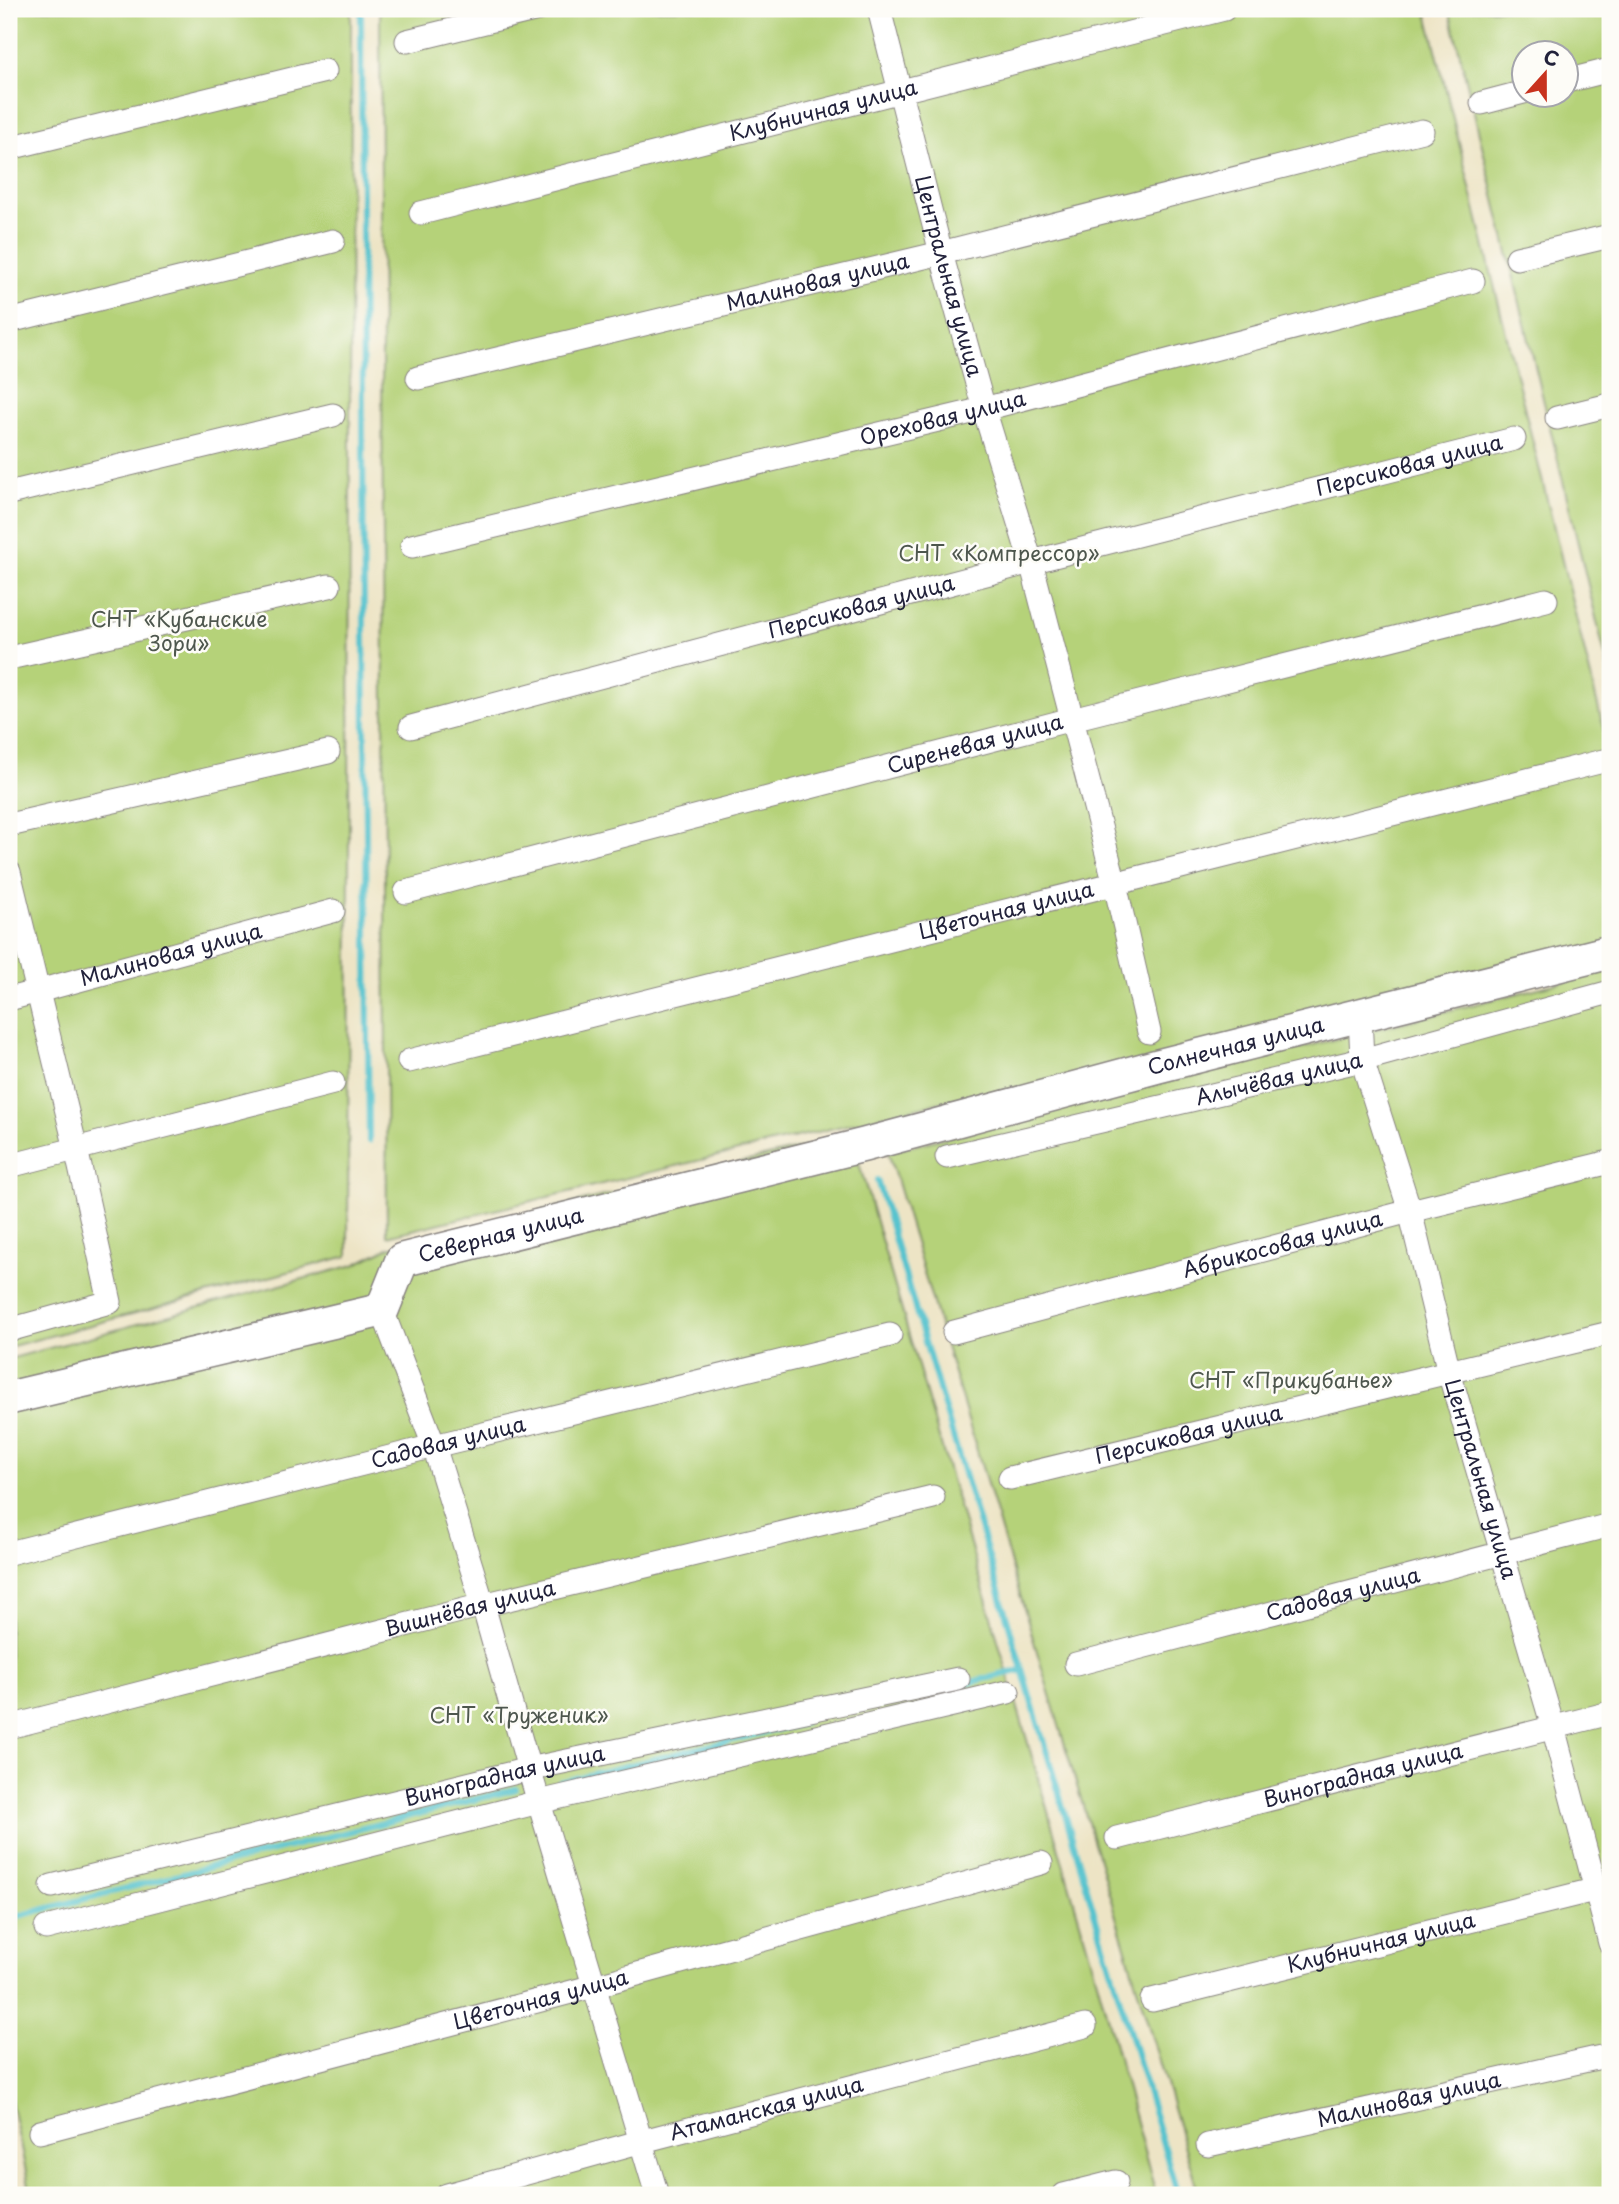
<svg xmlns="http://www.w3.org/2000/svg" width="1619" height="2204" font-family="'Playpen Sans',sans-serif">
<style>
.green{fill:#b5d279;stroke:#6c7a5a;stroke-width:2;fill-rule:evenodd}
.lines{fill:none;stroke-linecap:round;stroke-linejoin:round}
.stream{stroke:#56c3ce;stroke-width:6}
.street-casing{stroke:#888380;stroke-width:25}
.secondary-casing{stroke:#888380;stroke-width:36}
.street{stroke:#fff;stroke-width:23}
.secondary{stroke:#fff;stroke-width:33}
.labels{text-anchor:middle;stroke-width:5;stroke-linejoin:round;paint-order:stroke}
.street-label{font-size:21px;fill:#22223b;stroke:#fdfcf7}
.park-label{font-size:21px;fill:#4e574e;stroke:#fdfcf7}
</style>
<rect width="100%" height="100%" fill="#fdfcf7"/>
<filter id="ink" filterUnits="userSpaceOnUse"><feTurbulence type="fractalNoise" baseFrequency=".0143" numOctaves="2"/><feDisplacementMap in="SourceGraphic" scale="14" xChannelSelector="R" yChannelSelector="G"/><feConvolveMatrix kernelMatrix="1 2 1 2 8 2 1 2 1" color-interpolation-filters="sRGB"/></filter>
<filter id="wash" filterUnits="userSpaceOnUse"><feTurbulence type="fractalNoise" baseFrequency=".00686" numOctaves="4" result="noise"/><feDisplacementMap in="SourceGraphic" scale="28" xChannelSelector="R" yChannelSelector="G"/><feGaussianBlur stdDeviation="1.57" result="paint"/><feColorMatrix in="noise" values="0 0 0 0 0 0 0 0 0 0 0 0 0 0 0 0 0 1.4 0 .05"/><feComposite in="paint" operator="in"/></filter>
<g filter="url(#wash)">
<rect width="100%" height="100%" fill="#ede4c5"/>
<!-- green -->
<g class="green">
<path d="M9 9H351L348 1256 9 1347Z"/>
<path d="M380 9H1426L1610 755V961L1003 1114 962 1097 387 1236Z"/>
<path d="M1449 9H1610V676ZM1524 52H1566V94H1524Z"/>
<path d="M1610 970V2195H1199L888 1152Z"/>
<path d="M851 1136 1097 1980 1156 2195H31L9 2092V1359L354 1265 388 1248Z"/>
</g>
<g class="lines">
<!-- stream -->
<g class="stream">
<path d="M361 9 364 633 369 1141"/>
<path d="M877 1180 1178 2195"/>
<path d="M963 1684 1022 1670"/>
<path d="M560 1782 803 1723"/>
<path d="M14 1917 516 1789"/>
</g>
</g>
</g>
<g filter="url(#ink)">
<g class="lines">
<defs>
<g id="street">
<path id="s1" d="M879 9 941 253 984 409 1031 562 1115 884 1149 1032"/>
<path d="M407 41 538 9"/>
<path d="M1566 81 1610 70"/>
<path d="M1482 103 1524 92"/>
<path d="M9 148 325 71"/>
<path id="s2" d="M421 213 1224 9"/>
<path d="M1517 258 1610 236"/>
<path d="M9 321 333 241"/>
<path id="s3" d="M418 378 941 253 1422 131"/>
<path d="M1557 418 1610 405"/>
<path d="M9 493 333 415"/>
<path id="s4" d="M412 546 984 409 1473 281"/>
<path d="M9 658 329 586"/>
<path id="s5" d="M411 727 1031 562 1514 439"/>
<path d="M9 825 328 752"/>
<path d="M9 872 76 1149 110 1302 9 1330"/>
<path id="s6" d="M406 892 1072 719 1546 600"/>
<path id="s7" d="M9 999 333 911"/>
<path id="s8" d="M1360 1015 1362 1060 1410 1211 1449 1372 1553 1727 1610 1943"/>
<path id="s9" d="M409 1061 1603 761"/>
<path id="s10" d="M947 1157 1362 1060 1610 992"/>
<path d="M9 1166 333 1083"/>
<path d="M382 1310 434 1446 483 1605 529 1769 657 2195"/>
<path id="s11" d="M954 1332 1410 1211 1610 1162"/>
<path id="s12" d="M1010 1478 1610 1333"/>
<path id="s13" d="M9 1553 434 1446 890 1335"/>
<path id="s14" d="M1076 1664 1610 1525"/>
<path id="s15" d="M9 1727 483 1605 933 1497"/>
<path id="s16" d="M1117 1838 1610 1713"/>
<path id="s17" d="M52 1886 529 1769 958 1679"/>
<path d="M46 1928 539 1802 1008 1692"/>
<path id="s18" d="M1152 2000 1610 1886"/>
<path id="s19" d="M40 2132 594 1986 1041 1863"/>
<path id="s20" d="M1208 2145 1610 2055"/>
<path id="s21" d="M447 2195 639 2142 1085 2026"/>
<path d="M1064 2195 1116 2182"/>
</g>
<g id="secondary">
<path id="s22" d="M9 1398 382 1310 402 1260 864 1145 1158 1066 1610 952"/>
</g>
</defs>
<!-- street casing -->
<use href="#street" class="street-casing"/>
<!-- secondary casing -->
<use href="#secondary" class="secondary-casing"/>
<!-- street -->
<use href="#street" class="street"/>
<!-- secondary -->
<use href="#secondary" class="secondary"/>
</g>
</g>
<g class="labels">
<!-- street labels -->
<g class="street-label">
<text dy="7" stroke="none"><textPath href="#s2" startOffset="415">Клубничная улица</textPath></text>
<text dy="7" stroke="none"><textPath href="#s1" startOffset="276">Центральная улица</textPath></text>
<text dy="7" stroke="none"><textPath href="#s3" startOffset="411">Малиновая улица</textPath></text>
<text dy="7" stroke="none"><textPath href="#s4" startOffset="546">Ореховая улица</textPath></text>
<text dy="7" stroke="none"><textPath href="#s5" startOffset="1032">Персиковая улица</textPath></text>
<text dy="7" stroke="none"><textPath href="#s5" startOffset="466">Персиковая улица</textPath></text>
<text dy="7" stroke="none"><textPath href="#s6" startOffset="588">Сиреневая улица</textPath></text>
<text dy="7" stroke="none"><textPath href="#s9" startOffset="616">Цветочная улица</textPath></text>
<text dy="7" stroke="none"><textPath href="#s7" startOffset="168">Малиновая улица</textPath></text>
<text dy="7" stroke="none"><textPath href="#s22" startOffset="1298">Солнечная улица</textPath></text>
<text dy="7" stroke="none"><textPath href="#s10" startOffset="341">Алычёвая улица</textPath></text>
<text dy="7" stroke="none"><textPath href="#s22" startOffset="539">Северная улица</textPath></text>
<text dy="7" stroke="none"><textPath href="#s11" startOffset="340">Абрикосовая улица</textPath></text>
<text dy="7" stroke="none"><textPath href="#s12" startOffset="184">Персиковая улица</textPath></text>
<text dy="7" stroke="none"><textPath href="#s13" startOffset="453">Садовая улица</textPath></text>
<text dy="7" stroke="none"><textPath href="#s8" startOffset="481">Центральная улица</textPath></text>
<text dy="7" stroke="none"><textPath href="#s14" startOffset="276">Садовая улица</textPath></text>
<text dy="7" stroke="none"><textPath href="#s15" startOffset="476">Вишнёвая улица</textPath></text>
<text dy="7" stroke="none"><textPath href="#s16" startOffset="254">Виноградная улица</textPath></text>
<text dy="7" stroke="none"><textPath href="#s17" startOffset="466">Виноградная улица</textPath></text>
<text dy="7" stroke="none"><textPath href="#s18" startOffset="236">Клубничная улица</textPath></text>
<text dy="7" stroke="none"><textPath href="#s19" startOffset="518">Цветочная улица</textPath></text>
<text dy="7" stroke="none"><textPath href="#s20" startOffset="206">Малиновая улица</textPath></text>
<text dy="7" stroke="none"><textPath href="#s21" startOffset="331">Атаманская улица</textPath></text>
</g>
<!-- park labels -->
<g class="park-label">
<text x="999" y="561">СНТ «Компрессор»</text>
<text x="179" y="627">СНТ «Кубанские<tspan x="179" dy="24">Зори»</tspan></text>
<text x="1291" y="1388">СНТ «Прикубанье»</text>
<text x="519" y="1723">СНТ «Труженик»</text>
</g>
</g>
<!-- margin -->
<rect width="1619" height="2204" fill="none" stroke="#fdfcf7" stroke-width="35"/>
<!-- north arrow -->
<g transform="translate(1545 74) rotate(21)"><circle r="33" fill="#fdfcf7" stroke="#a5a5ac" stroke-width="2"/>
<path d="M0-5L12 26L0 18L-12 26Z" fill="#c8321e"/>
<text y="-10" font-size="19" font-weight="bold" text-anchor="middle" fill="#22223b">С</text>
</g>
</svg>
